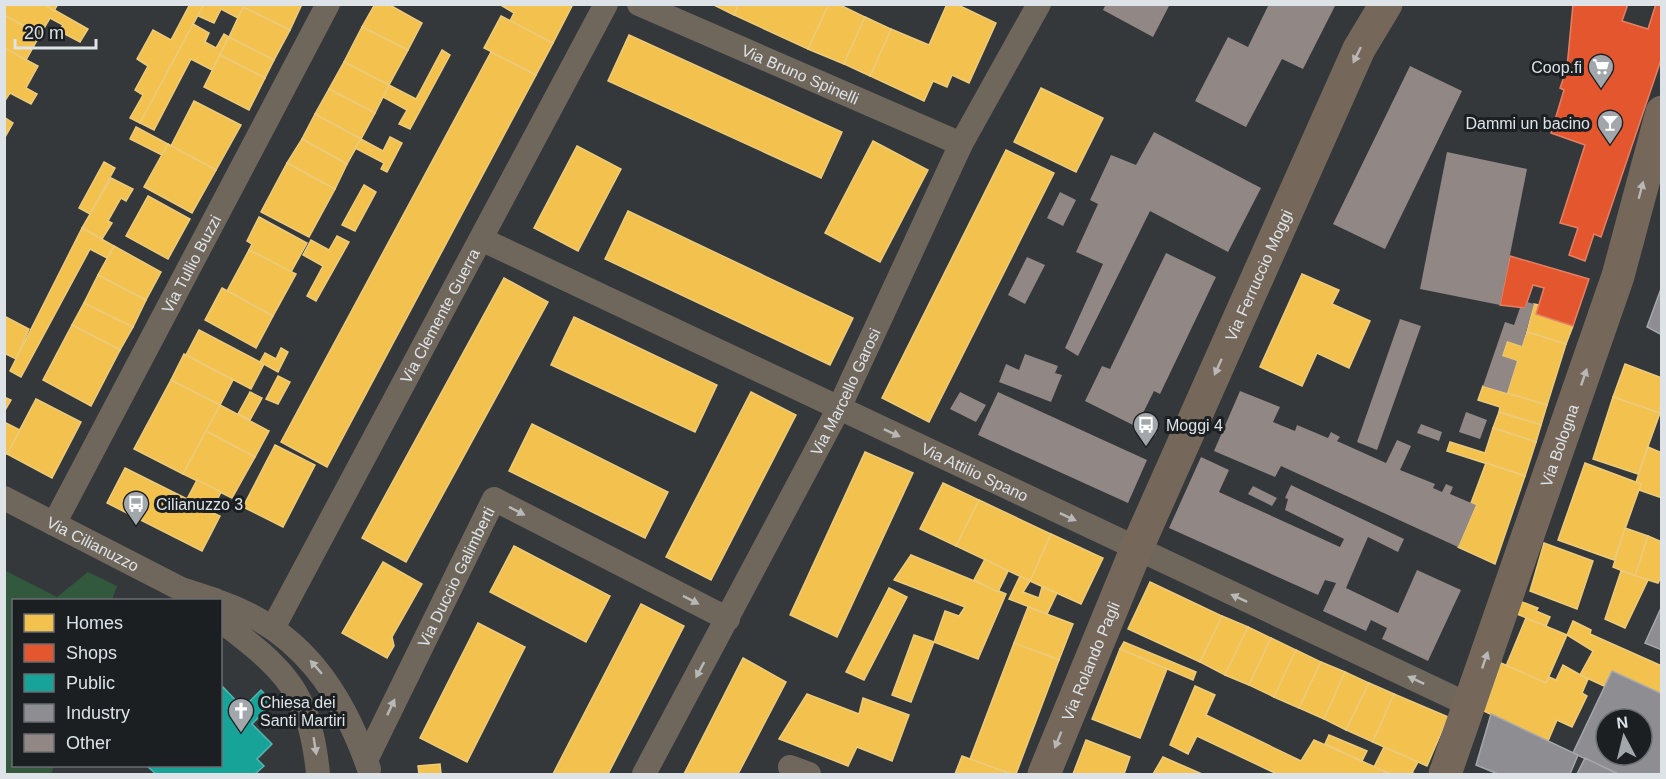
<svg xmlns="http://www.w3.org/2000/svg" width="1666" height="779" font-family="Arial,sans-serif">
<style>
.green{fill:#32593e}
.homes{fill:#f2c14e;stroke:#eccb7c;stroke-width:1.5}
.shops{fill:#e4572e;stroke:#e28166;stroke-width:1.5}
.public{fill:#17a398;stroke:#53b6b0;stroke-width:1.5}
.industry{fill:#8d8d92;stroke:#a5a7ac;stroke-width:1.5;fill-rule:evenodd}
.building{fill:#918784}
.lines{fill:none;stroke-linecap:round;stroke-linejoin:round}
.street{stroke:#70675c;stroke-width:24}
.secondary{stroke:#75685b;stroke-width:33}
.oneway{fill:#b9b8b6}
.oneway2{fill:#b8b8b6}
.labels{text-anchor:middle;stroke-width:6;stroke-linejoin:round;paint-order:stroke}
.poi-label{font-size:16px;fill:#dee3e7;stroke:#1b1f22;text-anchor:start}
.street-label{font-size:16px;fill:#dee3e7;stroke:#1b1f22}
</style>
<rect width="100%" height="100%" fill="#34383b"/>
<!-- green -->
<path class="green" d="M4 570 57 597 88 572 117 586 112 600H14V766H54L51 774H5Z"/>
<!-- homes -->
<g class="homes">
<path d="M4 4H44L88 29 80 42 59 31 63 25 50 18 40 35 4 15Z"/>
<path d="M44 4H58L54 11Z"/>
<path d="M190 4H204L140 123 130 118 143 95 135 90 148 66 137 59 153 30 171 40Z"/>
<path d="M204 4H245L238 18 221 9 214 23 198 16Z"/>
<path d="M245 4H302L290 30 243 7Z"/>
<path d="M375 4H388L422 23 408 50 362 27Z"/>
<path d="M499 4H573L553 43 510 21 514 13Z"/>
<path d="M712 4H739L734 15Z"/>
<path d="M739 4H829L808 49 734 15Z"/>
<path d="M829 4H838L865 17 844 64 808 49Z"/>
<path d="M947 4H956L996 23 969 83 952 75 947 87 933 81 924 101 870 76 891 29 929 45Z"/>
<path d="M243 7 290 30 274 60 229 37Z"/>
<path d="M4 15 40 35 26 60 4 48Z"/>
<path d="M501 16 553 43 536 75 484 48Z"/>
<path d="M865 17 891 29 870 76 844 64Z"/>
<path d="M193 24 209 33 205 42 216 48 224 34 229 37 212 70 191 59 154 130 140 123Z"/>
<path d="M362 27 408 50 389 85 344 62Z"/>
<path d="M629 35 842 132 821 178 608 81Z"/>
<path d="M229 37 274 60 265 78 220 55Z"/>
<path d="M4 48 38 66 26 88 37 94 31 104 10 93 4 102Z"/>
<path d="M442 50 450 55 410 129 399 124 407 110 383 97 389 85 416 99Z"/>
<path d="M491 52 536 75 327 467 281 442Z"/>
<path d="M220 55 265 78 249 110 204 87Z"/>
<path d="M344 62 389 85 375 113 329 89Z"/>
<path d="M1041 88 1103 118 1076 172 1014 142Z"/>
<path d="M329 89 375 113 361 139 315 114Z"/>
<path d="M194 101 241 125 216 170 171 146Z"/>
<path d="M315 114 361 139 347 164 302 139Z"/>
<path d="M4 117 13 123 4 139Z"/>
<path d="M136 127 168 144 162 155 130 139Z"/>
<path d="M390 137 402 143 387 172 381 169 384 163 355 148 361 139 383 151Z"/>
<path d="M302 139 347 164 335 189 287 163Z"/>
<path d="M873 141 928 170 880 262 825 233Z"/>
<path d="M168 144 216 170 192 213 144 187Z"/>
<path d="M577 146 621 169 578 251 534 228Z"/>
<path d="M1006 150 1054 173 929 422 882 398Z"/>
<path d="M104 162 115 168 90 214 79 208Z"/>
<path d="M287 163 335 189 309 237 261 212Z"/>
<path d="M111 178 133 189 126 201 121 198 108 221 112 223 102 239 82 228Z"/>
<path d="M364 185 376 192 355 231 342 225Z"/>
<path d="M148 196 190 219 168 259 126 236Z"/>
<path d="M628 211 853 318 830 365 605 259Z"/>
<path d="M259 217 307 243 291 272 249 250 252 244 247 241Z"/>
<path d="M82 228 114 246 107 258 90 249 21 377 10 371Z"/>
<path d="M337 236 349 242 316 301 307 296 323 266 303 255 311 240 329 250Z"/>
<path d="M114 246 161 272 146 300 98 275Z"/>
<path d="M249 250 296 274 273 316 227 291Z"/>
<path d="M1302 274 1339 290 1332 304 1370 321 1349 368 1317 353 1302 386 1260 367Z"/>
<path d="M98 275 146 300 133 327 84 303Z"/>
<path d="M504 278 548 302 406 562 362 538Z"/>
<path d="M222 288 273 316 256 348 205 320Z"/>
<path d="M84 303 133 327 120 350 72 325Z"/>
<path d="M1534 304 1539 305 1536 314 1573 326 1566 344 1527 332Z"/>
<path d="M4 316 29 329 16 359 4 353Z"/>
<path d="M574 317 717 385 695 432 551 365Z"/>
<path d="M72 325 120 350 91 406 43 380Z"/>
<path d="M199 330 264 364 251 389 186 355Z"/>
<path d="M1527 332 1566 344 1547 405 1507 393 1517 361 1502 356 1507 341 1522 346Z"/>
<path d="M281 348 288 352 278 372 260 362 265 353 276 359Z"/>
<path d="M184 354 233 380 220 405 171 380Z"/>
<path d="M1625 364 1662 378 1660 413 1613 397Z"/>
<path d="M278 376 290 382 278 404 266 399Z"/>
<path d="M171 380 220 405 183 474 134 449Z"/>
<path d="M1483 386 1547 405 1541 425 1499 412 1500 407 1478 400Z"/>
<path d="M250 392 262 398 250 420 238 414Z"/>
<path d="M751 392 796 415 711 580 666 557Z"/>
<path d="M4 397 11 400 4 412Z"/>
<path d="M1613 397 1660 413 1638 474 1593 459Z"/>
<path d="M36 399 81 422 52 478 7 454Z"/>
<path d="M220 405 269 431 255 457 206 431Z"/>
<path d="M1499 412 1541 425 1536 442 1493 428Z"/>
<path d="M4 422 20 430 7 454 4 452Z"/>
<path d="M532 424 668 492 645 538 509 471Z"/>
<path d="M1493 428 1536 442 1525 476 1447 451 1450 442 1485 453Z"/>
<path d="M206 431 255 457 232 498 183 474Z"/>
<path d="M275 445 315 465 283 527 243 507Z"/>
<path d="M1648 447 1662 453V498L1639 490 1641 484 1636 482Z"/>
<path d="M865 452 913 473 837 637 790 615Z"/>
<path d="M1486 463 1525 476 1495 564 1458 547 1476 505 1471 503Z"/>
<path d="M1585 463 1641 484 1614 560 1558 540Z"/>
<path d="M125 468 187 499 197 480 221 492 211 512 220 516 202 551 107 503Z"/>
<path d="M943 483 979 500 956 546 920 529Z"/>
<path d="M979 500 1051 534 1030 581 956 546Z"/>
<path d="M1625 528 1648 536 1635 576 1613 567Z"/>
<path d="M1051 534 1103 558 1081 604 1030 581Z"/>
<path d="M1648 536 1662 542V575L1658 583 1635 576Z"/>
<path d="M1544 543 1593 561 1577 609 1530 591Z"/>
<path d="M514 546 610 596 586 642 490 592Z"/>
<path d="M911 555 1006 594 978 659 934 642 945 611 959 616 965 607 894 580Z"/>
<path d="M985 559 1008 571 998 592 974 580Z"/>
<path d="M383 562 422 584 392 637 394 646 387 658 342 633Z"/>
<path d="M1621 571 1648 580 1625 628 1605 619Z"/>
<path d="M1020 576 1030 581 1023 592 1039 598 1042 587 1057 593 1047 614 1009 599Z"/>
<path d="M1150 582 1222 616 1200 662 1128 629Z"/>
<path d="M889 588 907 597 864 680 846 672Z"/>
<path d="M1517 600 1538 608 1536 611 1550 617 1546 626 1512 612Z"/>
<path d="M641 604 684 626 608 774H553Z"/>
<path d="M1028 607 1073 624 1059 660 1014 643Z"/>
<path d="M1222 616 1248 627 1225 675 1200 662Z"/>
<path d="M1526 618 1567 635 1546 683 1506 666Z"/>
<path d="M1573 621 1591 630 1590 634 1662 666V694L1612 671 1604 686 1580 675 1593 651 1567 635Z"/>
<path d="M478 623 525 647 467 762 420 738Z"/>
<path d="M1248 627 1271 638 1249 685 1225 675Z"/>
<path d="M914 635 934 642 911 702 892 695Z"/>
<path d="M1271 638 1296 650 1274 697 1249 685Z"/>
<path d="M1124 642 1196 672 1193 680 1120 649Z"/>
<path d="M1014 643 1059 660 1016 774H1011L970 759Z"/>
<path d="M1120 649 1167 669 1140 738 1092 719Z"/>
<path d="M1296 650 1321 662 1299 708 1274 697Z"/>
<path d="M743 658 786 682 738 774H684Z"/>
<path d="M1321 662 1345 672 1324 719 1299 708Z"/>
<path d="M1501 663 1546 683 1549 677 1556 680 1563 665 1588 679 1582 693 1587 696 1572 727 1557 720 1548 741 1484 711Z"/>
<path d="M1345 672 1369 683 1346 730 1324 719Z"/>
<path d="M1369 683 1394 694 1373 742 1346 730Z"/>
<path d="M1195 686 1215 695 1206 715 1301 761 1314 740 1391 774H1277L1197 736 1188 754 1170 745Z"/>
<path d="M807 694 859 714 863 698 909 715 892 761 857 747 848 766 779 739Z"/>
<path d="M1394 694 1448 717 1427 766 1373 742Z"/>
<path d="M1329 735 1367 751 1362 761 1325 744Z"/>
<path d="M1086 740 1130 757 1124 774H1073Z"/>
<path d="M1384 747 1418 762 1412 773 1416 774H1391L1374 767Z"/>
<path d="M962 756 970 759 1011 774H955Z"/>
<path d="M1163 757 1202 774H1153Z"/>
<path d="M440 764 441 774H419L418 766Z"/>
</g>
<!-- shops -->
<g class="shops">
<path d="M1573 4H1628L1622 21 1648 29 1656 4H1662V57L1601 237 1594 234 1585 261 1569 255 1578 228 1560 223 1585 145 1551 133 1564 90 1560 88 1567 68Z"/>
<path d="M1510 256 1589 279 1573 326 1536 314 1544 288 1533 285 1525 308 1500 305Z"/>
</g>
<!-- public -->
<path class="public" d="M223 687 243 708 261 690 273 703 252 724 272 744 257 759 264 766 255 774H156L147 766H220V690Z"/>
<!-- industry -->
<g class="industry">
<path d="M1662 286V335L1647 327Z"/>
<path d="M1661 608H1662V650L1645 643Z"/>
<path d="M1612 671 1662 694V774H1618L1573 753ZM1606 719H1642V755H1606Z"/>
<path d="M1491 714 1578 755 1570 774H1498L1476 765Z"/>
<path d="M1585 758 1618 774H1577Z"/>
</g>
<!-- building -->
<g class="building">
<path d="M1106 4H1170L1153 37 1103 10Z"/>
<path d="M1269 4H1336L1303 69 1282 59 1246 127 1195 101 1228 37 1248 47Z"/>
<path d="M1410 66 1462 91 1385 249 1333 224Z"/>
<path d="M1154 132 1261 188 1228 252 1150 211 1078 356 1065 348 1103 264 1076 252 1098 204 1090 200 1111 155 1136 165Z"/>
<path d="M1447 152 1527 169 1500 305 1420 289Z"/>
<path d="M1060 192 1076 200 1063 226 1047 218Z"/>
<path d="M1166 253 1216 277 1160 394 1154 391 1140 419 1159 428 1155 436 1085 401 1102 366 1110 369Z"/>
<path d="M1027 257 1045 265 1025 304 1008 295Z"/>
<path d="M1527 302 1534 304 1522 346 1507 341 1502 356 1517 361 1507 393 1483 386 1505 322 1514 325 1520 308H1525Z"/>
<path d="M1400 319 1421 326 1377 450 1357 442Z"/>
<path d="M1025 354 1058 366 1055 373 1062 375 1051 402 999 382 1006 364 1019 370Z"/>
<path d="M1240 391 1280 407 1273 422 1295 431 1297 425 1328 438 1331 432 1340 437 1337 441 1386 463 1397 440 1411 446 1400 470 1435 484 1433 488 1442 492 1446 484 1453 487 1450 494 1476 505 1458 547 1281 466 1275 477 1214 451Z"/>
<path d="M960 392 986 405 976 422 950 409Z"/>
<path d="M998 392 1147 460 1128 503 978 435Z"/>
<path d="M1466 412 1487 420 1480 439 1459 432Z"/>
<path d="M1421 424 1442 432 1439 441 1417 433Z"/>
<path d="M1201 457 1229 470 1219 492 1340 547 1344 539 1285 510 1288 499 1285 498 1291 485 1404 539 1398 552 1368 537 1346 588 1398 613 1417 570 1461 590 1428 661 1382 639 1387 628 1371 620 1366 631 1323 611 1336 583 1325 580 1318 595 1169 528Z"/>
<path d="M1253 486 1277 498 1272 506 1248 494Z"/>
</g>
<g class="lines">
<!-- street -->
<g class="street">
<path id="s1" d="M639 4 961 144"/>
<path id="s2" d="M481 239 1469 705"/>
<path id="s3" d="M4 498 181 589 215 600"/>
<path id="s4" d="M54 524 328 4"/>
<path d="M220 602C301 630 342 692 369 769"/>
<path d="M220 620C284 669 310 691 318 774"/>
<path id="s5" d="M273 628 606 4"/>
<path id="s6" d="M366 760 494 499 728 619"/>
<path d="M790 767 809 774"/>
<path id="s7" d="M644 774 839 408 961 144 1039 4"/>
</g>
<!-- secondary -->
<g class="secondary">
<path id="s8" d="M1044 774 1136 550 1359 49 1386 4"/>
<path id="s9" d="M1445 774 1618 276 1662 112"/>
</g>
</g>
<!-- one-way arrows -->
<defs><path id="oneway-solid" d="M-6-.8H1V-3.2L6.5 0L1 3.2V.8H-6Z" transform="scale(1.5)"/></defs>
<g class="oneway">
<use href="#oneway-solid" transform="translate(1357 55) rotate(116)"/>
<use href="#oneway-solid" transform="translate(1641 190) rotate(-75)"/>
<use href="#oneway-solid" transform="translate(1218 367) rotate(114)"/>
<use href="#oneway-solid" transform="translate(1584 377) rotate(-71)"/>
<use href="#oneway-solid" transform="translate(1485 660) rotate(-71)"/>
<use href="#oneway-solid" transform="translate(1058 740) rotate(112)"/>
</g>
<g class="oneway2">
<use href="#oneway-solid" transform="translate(892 433) rotate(25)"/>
<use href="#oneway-solid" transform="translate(517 511) rotate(27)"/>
<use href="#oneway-solid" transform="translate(1068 517) rotate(25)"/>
<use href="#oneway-solid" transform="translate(1239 598) rotate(-155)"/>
<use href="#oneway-solid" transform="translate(691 600) rotate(27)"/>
<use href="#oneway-solid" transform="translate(316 667) rotate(-131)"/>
<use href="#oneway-solid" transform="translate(700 670) rotate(118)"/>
<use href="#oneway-solid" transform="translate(1416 680) rotate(-155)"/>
<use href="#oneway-solid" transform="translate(391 707) rotate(-65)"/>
<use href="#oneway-solid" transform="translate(315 746) rotate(81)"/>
</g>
<!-- icons -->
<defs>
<symbol id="supermarket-pin" viewBox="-11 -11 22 30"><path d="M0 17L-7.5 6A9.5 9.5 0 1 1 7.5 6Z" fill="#a2a7ab" stroke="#1b1f22"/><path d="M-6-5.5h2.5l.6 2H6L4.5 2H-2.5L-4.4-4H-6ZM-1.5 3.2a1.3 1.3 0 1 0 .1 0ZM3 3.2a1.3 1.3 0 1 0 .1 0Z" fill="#fff"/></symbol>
<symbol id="bar-pin" viewBox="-11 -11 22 30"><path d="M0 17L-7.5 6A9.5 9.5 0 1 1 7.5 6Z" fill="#a2a7ab" stroke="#1b1f22"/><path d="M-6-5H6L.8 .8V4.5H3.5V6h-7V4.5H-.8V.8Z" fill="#fff"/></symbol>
<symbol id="bus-pin" viewBox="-11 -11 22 30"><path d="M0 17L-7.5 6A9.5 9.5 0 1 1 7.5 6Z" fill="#a2a7ab" stroke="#1b1f22"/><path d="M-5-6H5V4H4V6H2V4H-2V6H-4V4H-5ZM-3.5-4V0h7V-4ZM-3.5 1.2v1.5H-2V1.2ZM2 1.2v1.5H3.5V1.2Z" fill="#fff"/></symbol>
<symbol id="church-pin" viewBox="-11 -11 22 30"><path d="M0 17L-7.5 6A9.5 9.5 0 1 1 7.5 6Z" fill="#a2a7ab" stroke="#1b1f22"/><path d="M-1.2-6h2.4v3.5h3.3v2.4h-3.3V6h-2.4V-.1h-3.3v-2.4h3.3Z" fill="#fff"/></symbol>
</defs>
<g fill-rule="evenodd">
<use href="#supermarket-pin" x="1586" y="52" width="30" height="40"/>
<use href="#bar-pin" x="1595" y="108" width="30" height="40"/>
<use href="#bus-pin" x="1131" y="410" width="30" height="40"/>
<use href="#bus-pin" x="121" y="489" width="30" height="40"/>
<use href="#church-pin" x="226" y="696" width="30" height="40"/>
</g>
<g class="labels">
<!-- poi labels -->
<g class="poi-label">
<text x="1582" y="73" text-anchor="end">Coop.fi</text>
<text x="1590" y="129" text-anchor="end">Dammi un bacino</text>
<text x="1166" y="431">Moggi 4</text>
<text x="156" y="510">Cilianuzzo 3</text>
<text x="260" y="708">Chiesa dei<tspan x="260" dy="18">Santi Martiri</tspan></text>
</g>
<!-- street labels -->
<g class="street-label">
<text dy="6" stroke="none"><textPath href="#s1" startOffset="176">Via Bruno Spinelli</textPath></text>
<text dy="6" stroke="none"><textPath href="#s4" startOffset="294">Via Tullio Buzzi</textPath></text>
<text dy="6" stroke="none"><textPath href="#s8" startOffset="543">Via Ferruccio Moggi</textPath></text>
<text dy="6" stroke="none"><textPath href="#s5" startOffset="354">Via Clemente Guerra</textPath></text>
<text dy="6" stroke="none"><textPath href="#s7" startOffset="432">Via Marcello Garosi</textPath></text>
<text dy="6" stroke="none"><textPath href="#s9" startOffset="348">Via Bologna</textPath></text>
<text dy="6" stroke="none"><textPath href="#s2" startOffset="546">Via Attilio Spano</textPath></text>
<text dy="6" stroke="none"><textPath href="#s3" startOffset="100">Via Cilianuzzo</textPath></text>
<text dy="6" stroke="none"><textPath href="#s6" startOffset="204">Via Duccio Galimberti</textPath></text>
<text dy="6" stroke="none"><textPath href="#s8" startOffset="122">Via Rolando Pagli</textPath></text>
</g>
</g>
<!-- border -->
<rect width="1666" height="779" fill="none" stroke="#dee3e7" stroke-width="12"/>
<!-- legend -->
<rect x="12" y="599" width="210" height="168" fill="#1b1f22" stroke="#696d71" stroke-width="1.5"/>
<rect x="24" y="614" width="30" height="18" fill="#f2c14e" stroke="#696d71" stroke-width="1.5"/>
<text x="66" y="629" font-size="18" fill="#dee3e7">Homes</text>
<rect x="24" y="644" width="30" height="18" fill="#e4572e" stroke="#696d71" stroke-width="1.5"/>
<text x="66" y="659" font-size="18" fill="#dee3e7">Shops</text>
<rect x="24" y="674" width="30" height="18" fill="#17a398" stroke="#696d71" stroke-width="1.5"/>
<text x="66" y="689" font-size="18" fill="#dee3e7">Public</text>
<rect x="24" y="704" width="30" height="18" fill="#8d8d92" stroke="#696d71" stroke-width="1.5"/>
<text x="66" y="719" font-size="18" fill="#dee3e7">Industry</text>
<rect x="24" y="734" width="30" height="18" fill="#918784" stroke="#696d71" stroke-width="1.5"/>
<text x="66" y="749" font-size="18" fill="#dee3e7">Other</text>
<!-- north arrow -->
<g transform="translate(1624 737) rotate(353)"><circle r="28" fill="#1b1f22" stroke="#696d71" stroke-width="1.5"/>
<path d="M0-4.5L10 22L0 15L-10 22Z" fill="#a2a7ab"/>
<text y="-9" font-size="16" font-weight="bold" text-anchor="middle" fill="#dee3e7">N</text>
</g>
<!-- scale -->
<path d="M15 39v9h81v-9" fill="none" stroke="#dee3e7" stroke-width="3"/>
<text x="24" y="39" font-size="18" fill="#dee3e7" stroke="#1b1f22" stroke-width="4.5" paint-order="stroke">20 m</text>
</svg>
